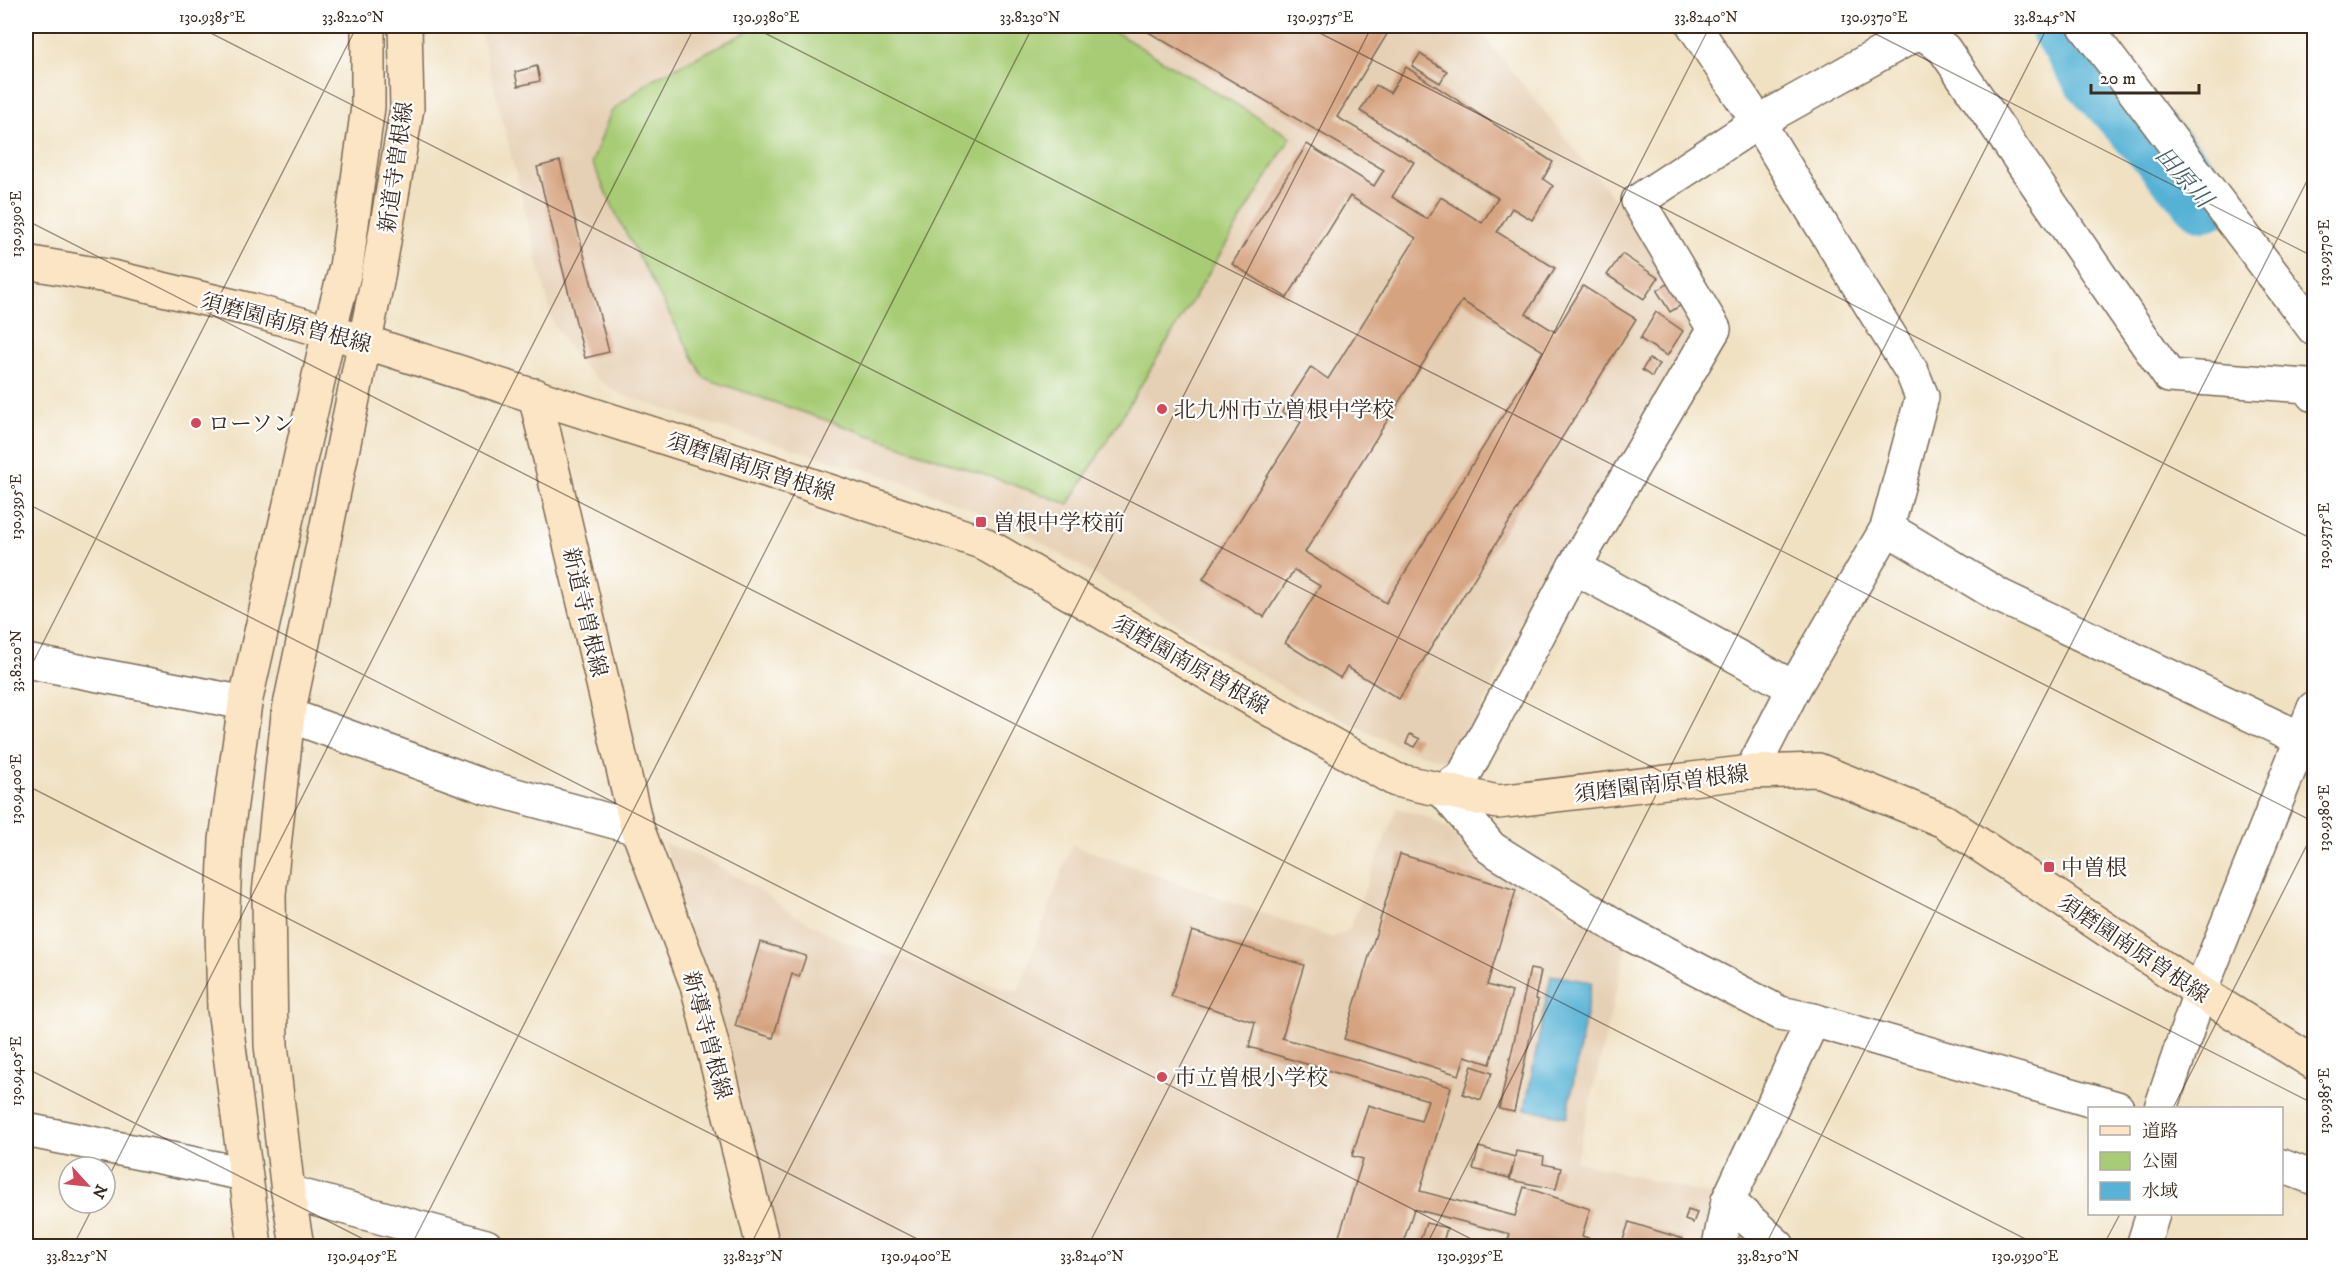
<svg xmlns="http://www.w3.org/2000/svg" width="2340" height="1272" font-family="'IM FELL DW Pica','Noto Serif JP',serif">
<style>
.built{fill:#e6d0b5}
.green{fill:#a7cc75;stroke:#717b4a;stroke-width:1.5}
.water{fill:#57b2d5;stroke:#496e7a;stroke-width:1.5}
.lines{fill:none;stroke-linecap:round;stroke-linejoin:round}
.river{stroke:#57b2d5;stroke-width:64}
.building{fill:#d6a380;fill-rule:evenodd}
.street-casing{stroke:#7a6a57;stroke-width:36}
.secondary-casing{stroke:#7a6a57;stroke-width:36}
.street{stroke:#fff;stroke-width:33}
.secondary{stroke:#fce5c4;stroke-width:33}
.ticks{fill:none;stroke:#3b2a1e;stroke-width:1.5;stroke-opacity:0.45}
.poi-dot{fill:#d1495b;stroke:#fff;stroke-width:2}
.labels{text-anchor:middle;stroke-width:4.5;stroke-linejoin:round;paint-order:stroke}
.street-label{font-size:22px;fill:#3b2a1e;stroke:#fff}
.poi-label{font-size:22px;fill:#3b2a1e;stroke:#fff;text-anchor:start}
.water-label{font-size:24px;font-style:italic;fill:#466067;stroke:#fff}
.neatline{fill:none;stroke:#3b2a1e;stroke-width:2}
.ticks-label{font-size:15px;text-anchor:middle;fill:#3b2a1e}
</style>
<rect width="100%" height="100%" fill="#fff"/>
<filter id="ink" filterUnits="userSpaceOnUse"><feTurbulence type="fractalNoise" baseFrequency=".0167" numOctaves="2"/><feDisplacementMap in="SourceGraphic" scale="12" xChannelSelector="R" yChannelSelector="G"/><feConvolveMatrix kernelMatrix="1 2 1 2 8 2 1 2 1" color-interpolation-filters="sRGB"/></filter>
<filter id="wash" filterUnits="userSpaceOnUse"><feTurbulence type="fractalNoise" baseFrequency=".008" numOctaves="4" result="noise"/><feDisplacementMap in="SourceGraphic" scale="24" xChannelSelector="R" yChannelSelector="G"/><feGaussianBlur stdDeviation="1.35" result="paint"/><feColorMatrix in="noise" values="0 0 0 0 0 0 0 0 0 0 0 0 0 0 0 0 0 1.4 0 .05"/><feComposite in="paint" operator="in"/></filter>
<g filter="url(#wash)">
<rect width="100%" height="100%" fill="#f0e1c2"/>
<!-- built -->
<g class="built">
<path d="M479 26H1476L1620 206 1708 329 1508 652 1457 764 1450 762 1403 749 1297 696 1028 535 960 504 886 476 710 424 620 394 596 378 577 360 553 323Z"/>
<path d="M1397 808 1433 819 1553 904 1627 946 1576 1161 1717 1197 1710 1246H774L664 843 705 859 737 877 762 892 789 912 833 936 856 946 1018 992 1072 845 1332 938 1349 930Z"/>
</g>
<!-- green -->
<path class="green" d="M759 26H1105L1291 137 1069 504 704 378 618 218 592 162 611 112 651 80Z"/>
<!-- water -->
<path class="water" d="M1551 975 1592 982 1567 1117 1525 1109Z"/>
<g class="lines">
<!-- river -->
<path class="river" d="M2062 26 2094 76 2204 199"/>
</g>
<g id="blocks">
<!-- building -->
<g class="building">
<path d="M1138 26H1392L1337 117 1414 162 1392 197 1427 219 1441 197 1482 223 1498 198 1360 111 1376 85 1390 93 1406 67 1553 162 1543 179 1553 186 1532 220 1512 208 1497 232 1555 268 1526 314 1555 332 1583 286 1636 319 1399 699 1347 667 1340 678 1285 643 1320 586 1294 570 1264 617 1203 579 1301 422 1282 412 1311 367 1328 379 1416 238 1350 196 1287 298 1232 264 1307 144 1374 186 1384 170ZM1462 301 1543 351 1386 603 1305 552Z"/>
<path d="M1420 54 1447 71 1440 83 1412 66Z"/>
<path d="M537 66 540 81 518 86 515 72Z"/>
<path d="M560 161 609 352 585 358 537 167Z"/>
<path d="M1622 254 1658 278 1644 299 1607 275Z"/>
<path d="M1669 283 1683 304 1670 312 1657 291Z"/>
<path d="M1656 312 1683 331 1667 356 1640 339Z"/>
<path d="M1649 359 1659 364 1652 377 1642 370Z"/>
<path d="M1410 734 1420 739 1415 747 1406 743Z"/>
<path d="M1400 854 1516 890 1487 985 1512 992 1490 1064 1465 1056 1459 1075 1344 1039Z"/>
<path d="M1192 931 1304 965 1282 1038 1451 1087 1420 1191 1515 1216 1524 1187 1590 1209 1582 1236 1613 1246H1506L1510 1234 1414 1209 1402 1246H1336L1363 1159 1352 1156 1368 1105 1421 1121 1428 1100 1249 1047 1255 1022 1171 996Z"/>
<path d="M760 942 806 956 799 977 792 974 773 1038 735 1026Z"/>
<path d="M1530 969 1541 971 1535 999 1538 1000 1514 1112 1499 1109Z"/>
<path d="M1472 1066 1492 1073 1481 1100 1463 1094Z"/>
<path d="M1479 1147 1515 1157 1516 1151 1544 1156 1543 1164 1561 1168 1556 1189 1510 1180 1515 1159 1509 1178 1473 1169Z"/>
<path d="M1688 1210 1697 1213 1693 1223 1685 1220Z"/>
<path d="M1629 1222 1683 1239 1681 1246H1621Z"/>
<path d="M1426 1223 1447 1228 1442 1246H1418Z"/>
</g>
</g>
</g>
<g filter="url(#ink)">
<use href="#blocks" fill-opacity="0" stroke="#7a6a57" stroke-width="1.5"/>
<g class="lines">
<defs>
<g id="street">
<path d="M1694 26 1758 122 1912 372 1922 397 1887 528 1794 688 1751 772"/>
<path d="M1914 26 1944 49 2169 376 2307 386 2314 395"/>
<path d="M1930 26 1758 122 1638 201 1714 329 1574 567 1463 777 1443 790 1491 848 1622 930 1780 1013 1813 1020 2117 1108"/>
<path d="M2085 26 2314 329"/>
<path d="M1887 528 2000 596 2302 739"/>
<path d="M1574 567 1794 688"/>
<path d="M26 661 245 703"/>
<path d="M288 715 486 787 637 828"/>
<path d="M2161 1108 2200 992 2314 708"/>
<path d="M26 1130 245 1174"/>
<path d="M2282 1166 2314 1178"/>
<path d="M288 1192 486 1246"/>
<path d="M1728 1201 1778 1246"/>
<path d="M1719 1246 1728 1201 1813 1020"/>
<path d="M2143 1246 2153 1214"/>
</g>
<g id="secondary">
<path d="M26 262 112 277 251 310 365 342 769 471 981 542 1288 720 1396 780 1498 802 1751 772 1818 770 1944 821 2200 992 2314 1063"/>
<path d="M535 395 637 828 697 985 763 1246"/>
<path d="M255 1246 224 1008 222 928 226 840 245 703 329 332 346 267 368 107V26"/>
<path d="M297 1246 288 1192 271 1045 269 894 288 715 377 282 407 108 405 26"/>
</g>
</defs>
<!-- street casing -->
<use href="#street" class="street-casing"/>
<!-- secondary casing -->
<use href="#secondary" class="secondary-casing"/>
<!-- street -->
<use href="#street" class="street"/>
<!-- secondary -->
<use href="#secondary" class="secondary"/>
</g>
</g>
<!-- ticks -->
<path class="ticks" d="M197 26 2314 1104M751 26 2314 822M1306 26 2314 540M1860 26 2314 257M26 220 2039 1246M26 503 1485 1246M26 676 357 26M26 785 931 1246M26 1068 377 1246M2173 1108 2314 831M105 1184 695 26M73 1246 95 1203M411 1246 1033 26M750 1246 1372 26M1088 1246 1710 26M1426 1246 2048 26M1765 1246 2314 167M2103 1246 2120 1214"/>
<!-- markers -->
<g class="poi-dot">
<circle cx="1162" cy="409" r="6"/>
<circle cx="196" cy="423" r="6"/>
<rect x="975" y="516" width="12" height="12" rx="3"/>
<rect x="2043" y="861" width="12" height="12" rx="3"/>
<circle cx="1162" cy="1077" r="6"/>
</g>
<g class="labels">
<!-- street labels -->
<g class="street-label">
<text transform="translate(395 167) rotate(-82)" y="8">新道寺曽根線</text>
<text transform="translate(286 322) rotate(15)" y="8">須磨園南原曽根線</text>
<text transform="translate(751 466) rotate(18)" y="8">須磨園南原曽根線</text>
<text transform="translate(586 612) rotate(77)" y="8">新道寺曽根線</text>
<text transform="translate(1191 664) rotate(30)" y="8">須磨園南原曽根線</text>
<text transform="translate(1661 783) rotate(-7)" y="8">須磨園南原曽根線</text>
<text transform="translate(2134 948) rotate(34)" y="8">須磨園南原曽根線</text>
<text transform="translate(708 1035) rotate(75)" y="8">新導寺曽根線</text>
</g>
<!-- poi labels -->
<g class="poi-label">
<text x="1174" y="417">北九州市立曽根中学校</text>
<text x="208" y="431">ローソン</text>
<text x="993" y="530">曽根中学校前</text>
<text x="2061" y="875">中曽根</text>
<text x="1174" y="1085">市立曽根小学校</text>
</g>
<!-- water labels -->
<g class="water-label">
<text transform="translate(2184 177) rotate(48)" y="8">田原川</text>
</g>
</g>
<!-- margin -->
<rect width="2340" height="1272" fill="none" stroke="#fff" stroke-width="66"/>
<!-- legend -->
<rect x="2088" y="1107" width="195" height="108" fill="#ffffff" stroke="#b1aaa5" stroke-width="1.5"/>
<rect x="2100" y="1126" width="30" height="9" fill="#fce5c4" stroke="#b1aaa5" stroke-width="1.5"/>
<text x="2142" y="1137" font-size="18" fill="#3b2a1e">道路</text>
<rect x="2100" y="1152" width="30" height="18" fill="#a7cc75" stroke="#b1aaa5" stroke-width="1.5"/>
<text x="2142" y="1167" font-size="18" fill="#3b2a1e">公園</text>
<rect x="2100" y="1182" width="30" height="18" fill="#57b2d5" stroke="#b1aaa5" stroke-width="1.5"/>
<text x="2142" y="1197" font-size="18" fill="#3b2a1e">水域</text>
<!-- north arrow -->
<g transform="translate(87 1185) rotate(117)"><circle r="28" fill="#ffffff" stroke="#b1aaa5" stroke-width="1.5"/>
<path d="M0-4.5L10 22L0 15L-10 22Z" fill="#d1495b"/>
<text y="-9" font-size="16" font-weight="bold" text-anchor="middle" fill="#3b2a1e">N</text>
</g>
<!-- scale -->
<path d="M2091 84v9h108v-9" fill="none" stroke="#3b2a1e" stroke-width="3"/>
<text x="2100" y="84" font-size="18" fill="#3b2a1e" stroke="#ffffff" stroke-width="4.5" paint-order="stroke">20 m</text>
<rect x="33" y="33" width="2274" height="1206" class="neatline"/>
<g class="ticks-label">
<text x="212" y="22">130.9385°E</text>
<text x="353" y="22">33.8220°N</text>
<text x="766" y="22">130.9380°E</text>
<text x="1030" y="22">33.8230°N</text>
<text x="1320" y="22">130.9375°E</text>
<text x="1706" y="22">33.8240°N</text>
<text x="1874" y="22">130.9370°E</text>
<text x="2045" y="22">33.8245°N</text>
<text transform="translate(16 224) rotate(-90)" y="5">130.9390°E</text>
<text transform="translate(2324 253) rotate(-90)" y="5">130.9370°E</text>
<text transform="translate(16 507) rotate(-90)" y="5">130.9395°E</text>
<text transform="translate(2324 536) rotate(-90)" y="5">130.9375°E</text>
<text transform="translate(16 661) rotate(-90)" y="5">33.8220°N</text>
<text transform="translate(16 789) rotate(-90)" y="5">130.9400°E</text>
<text transform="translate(2324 818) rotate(-90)" y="5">130.9380°E</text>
<text transform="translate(16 1071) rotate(-90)" y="5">130.9405°E</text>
<text transform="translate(2324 1101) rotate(-90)" y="5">130.9385°E</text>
<text x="77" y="1261">33.8225°N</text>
<text x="362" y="1261">130.9405°E</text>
<text x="753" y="1261">33.8235°N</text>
<text x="916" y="1261">130.9400°E</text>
<text x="1092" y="1261">33.8240°N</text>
<text x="1470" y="1261">130.9395°E</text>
<text x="1768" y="1261">33.8250°N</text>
<text x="2025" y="1261">130.9390°E</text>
</g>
</svg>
